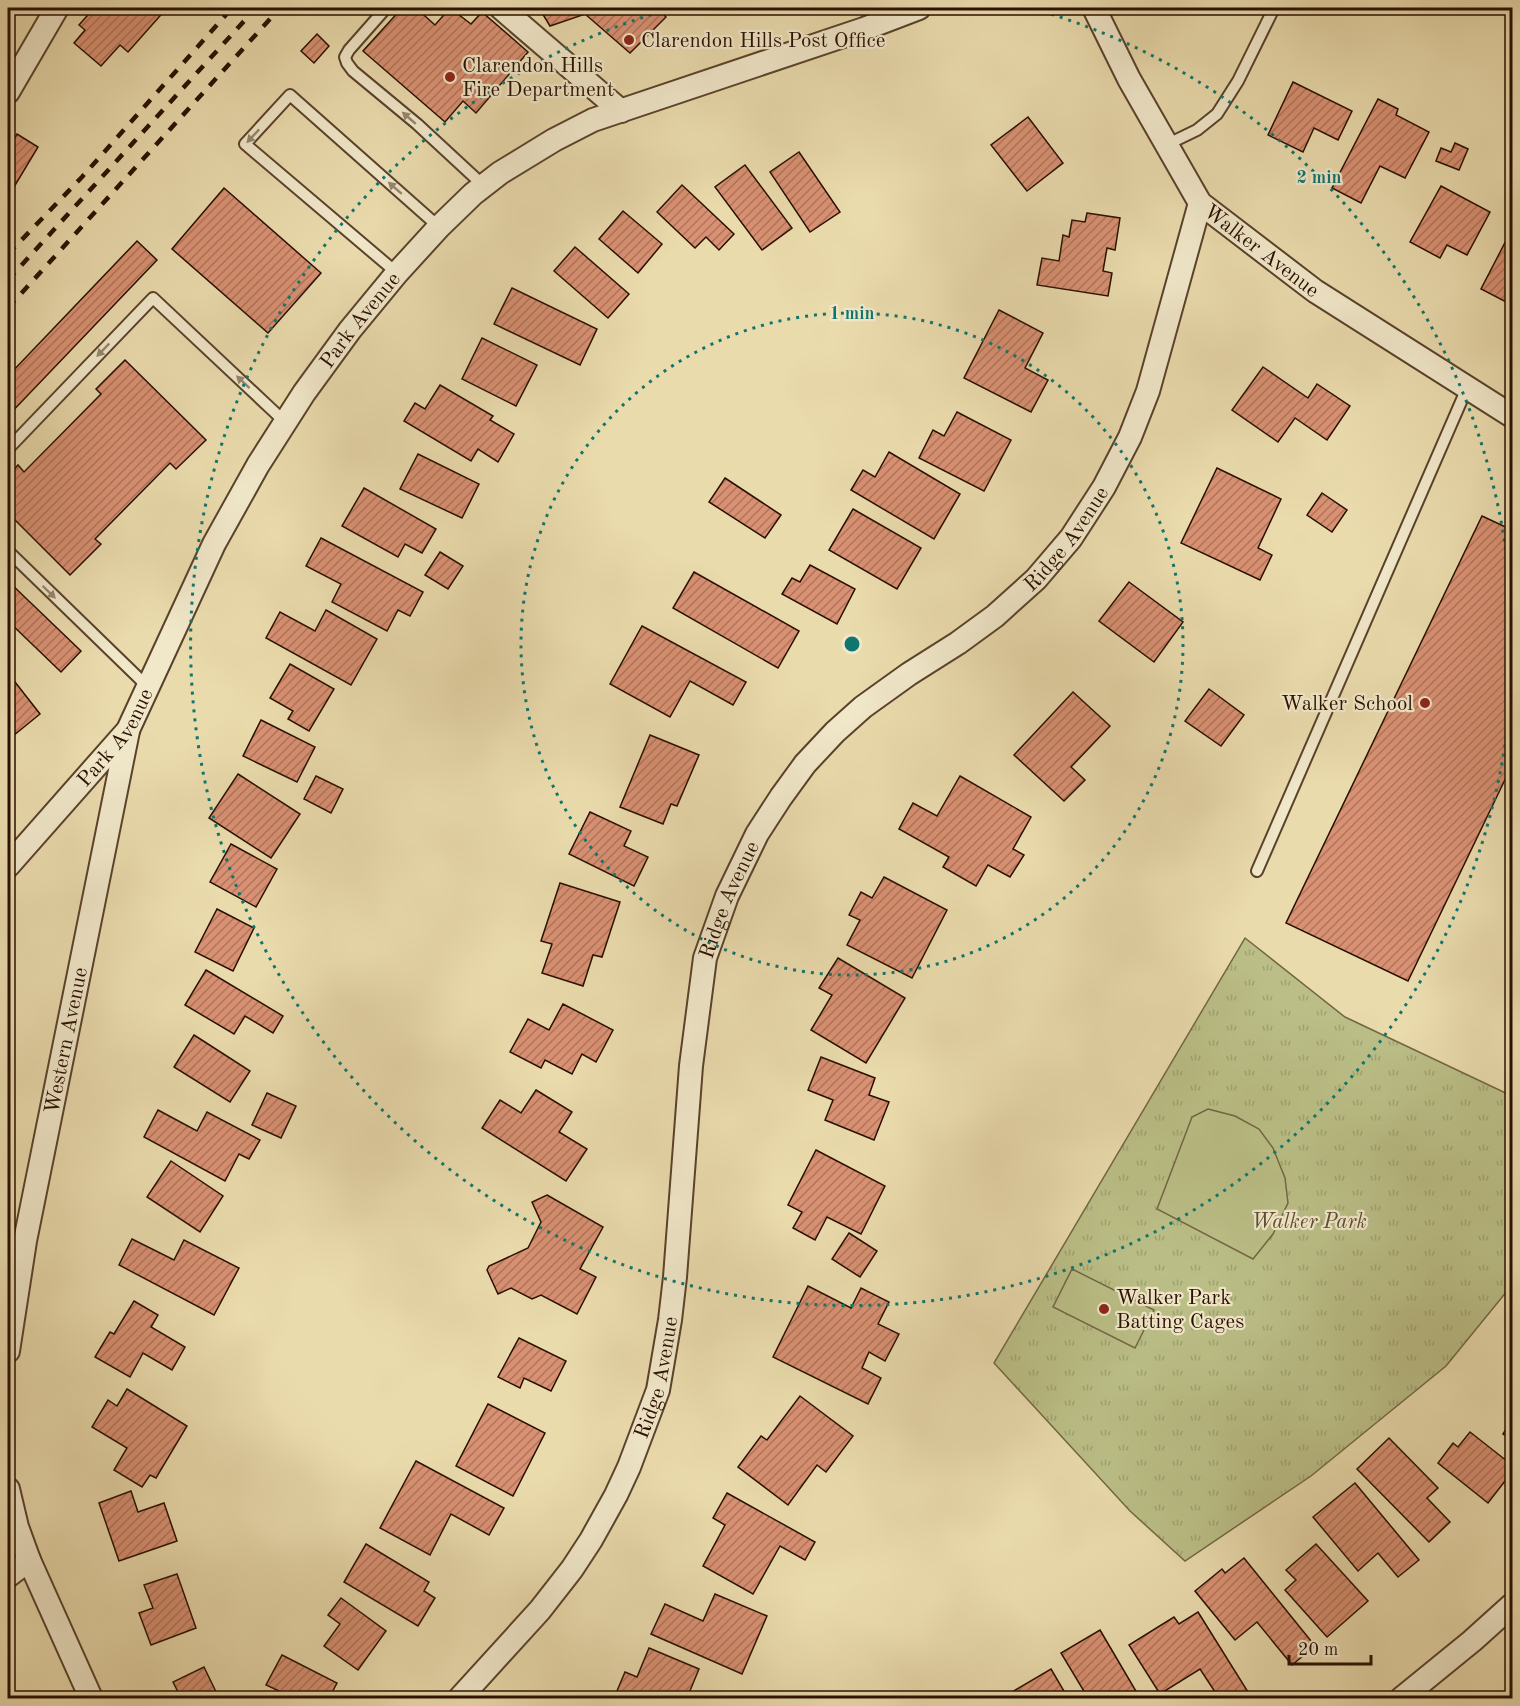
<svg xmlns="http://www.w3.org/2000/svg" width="1520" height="1706" font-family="'Old Standard TT',serif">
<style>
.park{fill:url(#park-tufts);stroke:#726744;stroke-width:1.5}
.pitch{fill:#bbbf87;stroke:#726744;stroke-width:1.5}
.building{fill:url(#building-hatch);stroke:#290f00;stroke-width:1.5}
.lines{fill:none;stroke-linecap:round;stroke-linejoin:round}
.service-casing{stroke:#59422b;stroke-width:14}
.minor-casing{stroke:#59422b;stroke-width:26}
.path{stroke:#290f00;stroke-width:4;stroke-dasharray:4.5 3;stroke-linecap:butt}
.service{stroke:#f1e8ca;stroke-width:10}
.minor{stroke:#f1e8ca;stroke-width:22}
.rail{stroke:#290f00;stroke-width:4.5;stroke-dasharray:10 10;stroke-linecap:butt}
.oneway{fill:#97866f}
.ring{fill:none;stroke:#0f766e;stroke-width:3;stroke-dasharray:3 6}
.poi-dot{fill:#8f2418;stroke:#f1e8ca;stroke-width:2}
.labels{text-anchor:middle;stroke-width:4.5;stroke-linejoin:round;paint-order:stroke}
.poi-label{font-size:21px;fill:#290f00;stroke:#f1e8ca;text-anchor:start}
.street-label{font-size:21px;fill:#290f00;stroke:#f1e8ca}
.park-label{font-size:21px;font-style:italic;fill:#5c4d2f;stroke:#f1e8ca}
.centre{fill:#0f766e;stroke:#f1e8ca;stroke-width:3}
.ring-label{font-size:18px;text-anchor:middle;font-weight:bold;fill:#0f766e;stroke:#f1e8ca;stroke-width:4.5;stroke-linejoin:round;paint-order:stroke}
</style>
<defs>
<pattern id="park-tufts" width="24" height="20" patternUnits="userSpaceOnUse" patternTransform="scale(1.5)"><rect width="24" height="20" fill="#bbbf87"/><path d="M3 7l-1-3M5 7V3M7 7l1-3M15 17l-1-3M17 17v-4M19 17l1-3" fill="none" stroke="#a1a373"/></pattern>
<pattern id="building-hatch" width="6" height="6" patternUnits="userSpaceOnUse" patternTransform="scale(1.5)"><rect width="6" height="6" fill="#d99173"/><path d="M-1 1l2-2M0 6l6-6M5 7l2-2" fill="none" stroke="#b0755c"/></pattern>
</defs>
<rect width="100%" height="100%" fill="#eadbad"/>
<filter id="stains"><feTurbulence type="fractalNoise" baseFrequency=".00333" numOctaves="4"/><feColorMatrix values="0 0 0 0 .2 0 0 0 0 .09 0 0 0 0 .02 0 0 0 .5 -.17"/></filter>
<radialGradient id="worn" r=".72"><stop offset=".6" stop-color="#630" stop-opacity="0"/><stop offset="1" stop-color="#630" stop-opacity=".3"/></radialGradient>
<!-- park -->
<path class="park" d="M1245 938 1345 1017 1512 1096V1285L1446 1366 1311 1476 1185 1561 1130 1511 994 1363Z"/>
<!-- pitch -->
<g class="pitch">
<path d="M1208 1109 1235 1116 1259 1129 1273 1148 1285 1178 1288 1203 1273 1234 1253 1259 1157 1209 1192 1117Z"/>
<path d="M1072 1269 1154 1310 1135 1348 1053 1307Z"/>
</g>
<!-- building -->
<g class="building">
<path d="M94 8H167L128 52 120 45 101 66 74 43 85 30 79 25Z"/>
<path d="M402 8H416L435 25 450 8 471 24 482 12 528 52 476 113 463 101 445 122 363 51Z"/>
<path d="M539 8H662L660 10 666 17 630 53 585 14 550 26Z"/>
<path d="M317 34 329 46 314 63 301 51Z"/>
<path d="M1293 82 1352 111 1338 140 1314 128 1303 152 1268 135Z"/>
<path d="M1378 99 1398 109 1396 115 1429 132 1405 178 1380 166 1361 203 1332 188Z"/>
<path d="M1028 117 1063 163 1027 191 991 145Z"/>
<path d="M17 134 38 147 8 197V150Z"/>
<path d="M1455 143 1468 149 1459 170 1436 161 1441 148 1451 152Z"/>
<path d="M799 152 840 212 810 232 770 172Z"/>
<path d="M745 165 792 228 762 250 715 187Z"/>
<path d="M682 185 734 234 719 250 706 237 695 248 657 212Z"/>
<path d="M1441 186 1490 212 1467 255 1447 245 1440 258 1410 242Z"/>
<path d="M224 188 321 273 268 333 172 249Z"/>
<path d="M623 211 662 244 638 273 599 239Z"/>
<path d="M1087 213 1120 218 1115 250 1107 248 1103 271 1112 273 1108 296 1037 285 1042 258 1059 261 1063 235 1069 237 1072 220 1085 222Z"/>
<path d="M1512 229V305L1481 289Z"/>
<path d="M137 241 157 260 8 416V376Z"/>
<path d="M575 247 629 294 608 318 554 271Z"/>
<path d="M512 288 597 329 580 365 494 324Z"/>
<path d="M999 310 1043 333 1025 368 1048 380 1031 412 964 378Z"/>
<path d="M482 338 537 365 516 406 462 379Z"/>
<path d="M125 360 206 440 176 469 170 463 95 539 101 544 70 575 8 513V476L18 465 24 472 101 394 96 389Z"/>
<path d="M1263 367 1308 398 1317 384 1350 406 1327 440 1295 418 1278 442 1232 410Z"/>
<path d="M440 385 493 416 490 420 514 434 498 462 478 449 471 461 404 421 415 403 425 409Z"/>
<path d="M957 412 1011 440 984 491 919 458 933 430 944 436Z"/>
<path d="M889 452 960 494 934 539 851 490 863 470 875 477Z"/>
<path d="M418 454 479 484 462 518 400 489Z"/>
<path d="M1217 468 1281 499 1258 548 1272 555 1260 580 1181 543Z"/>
<path d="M725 478 781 515 765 538 709 502Z"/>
<path d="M364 488 436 529 422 553 405 544 398 557 342 526Z"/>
<path d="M1322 493 1347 510 1332 532 1307 515Z"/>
<path d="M853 509 921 548 897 589 829 550Z"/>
<path d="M1482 516 1512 530V765L1408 981 1286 923Z"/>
<path d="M321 538 423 592 410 616 398 610 387 631 332 602 341 584 306 566Z"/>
<path d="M440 552 463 566 448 589 425 575Z"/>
<path d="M810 565 855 589 837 624 782 594 792 578 800 582Z"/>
<path d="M694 572 799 631 778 668 673 608Z"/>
<path d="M8 581 81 651 61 672 8 621Z"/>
<path d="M1129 582 1183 622 1154 662 1099 621Z"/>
<path d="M326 610 377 639 351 685 266 638 280 612 315 631Z"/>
<path d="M642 626 746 682 733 705 690 681 670 717 610 684Z"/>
<path d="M290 664 334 689 309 731 288 719 293 711 270 698Z"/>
<path d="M8 673 40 714 8 740Z"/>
<path d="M1209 689 1244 715 1221 746 1185 721Z"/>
<path d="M1073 692 1110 726 1071 767 1085 780 1064 801 1014 755Z"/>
<path d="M261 720 315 747 297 782 243 756Z"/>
<path d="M650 735 699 755 677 806 671 804 663 824 620 807Z"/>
<path d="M238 774 300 814 271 858 209 818Z"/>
<path d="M316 776 343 789 331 813 304 799Z"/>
<path d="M960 776 1031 817 1013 849 1024 855 1010 877 988 865 976 886 943 867 949 857 899 829 913 803 937 816Z"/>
<path d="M590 812 631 831 624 846 648 857 634 886 569 854Z"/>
<path d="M231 844 277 869 256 907 210 882Z"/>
<path d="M884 877 947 910 912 978 847 945 860 920 849 915 861 892 872 898Z"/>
<path d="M560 883 620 902 602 957 593 955 583 986 542 973 552 944 541 941Z"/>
<path d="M217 909 254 928 233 971 195 952Z"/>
<path d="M838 958 905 998 866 1063 811 1030 832 995 819 988Z"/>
<path d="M206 970 283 1016 273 1033 245 1016 234 1034 185 1005Z"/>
<path d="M563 1004 613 1030 596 1062 582 1054 572 1074 545 1060 541 1068 510 1052 528 1019 549 1030Z"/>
<path d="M194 1035 250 1071 230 1102 174 1067Z"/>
<path d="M821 1057 875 1078 869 1095 889 1102 874 1140 825 1120 833 1100 808 1090Z"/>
<path d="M536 1090 572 1112 559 1132 587 1149 566 1181 482 1128 500 1100 521 1113Z"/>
<path d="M267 1093 296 1106 281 1138 252 1125Z"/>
<path d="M158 1110 197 1131 207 1112 260 1140 249 1159 239 1154 225 1181 144 1137Z"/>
<path d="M816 1150 885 1186 861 1234 827 1217 815 1240 793 1228 802 1212 788 1205Z"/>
<path d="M171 1161 223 1196 200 1232 147 1197Z"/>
<path d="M547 1195 603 1227 580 1269 596 1277 577 1314 541 1295 532 1299 511 1288 498 1294 487 1270 489 1266 528 1248 541 1222 532 1202Z"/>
<path d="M849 1233 877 1251 860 1277 832 1259Z"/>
<path d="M132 1239 174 1260 184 1240 239 1268 214 1315 119 1265Z"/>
<path d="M808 1286 851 1308 861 1288 889 1302 878 1324 899 1334 885 1361 869 1352 862 1368 881 1378 868 1404 773 1357Z"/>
<path d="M134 1301 158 1315 151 1327 185 1347 172 1370 143 1353 130 1377 95 1357 110 1332 114 1334Z"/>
<path d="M519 1338 566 1361 551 1391 524 1378 520 1388 498 1377Z"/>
<path d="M127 1389 187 1426 156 1478 150 1475 142 1487 114 1470 127 1448 92 1427 108 1400 117 1406Z"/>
<path d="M800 1396 853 1436 826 1472 817 1465 788 1505 738 1467 761 1436 767 1440Z"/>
<path d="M488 1404 545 1433 513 1496 456 1466Z"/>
<path d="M1512 1419V1440L1503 1434Z"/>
<path d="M1470 1432 1512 1465V1472L1488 1503 1438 1463 1453 1443 1458 1447Z"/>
<path d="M1389 1438 1438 1488 1427 1498 1450 1522 1429 1542 1357 1469Z"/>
<path d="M416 1461 504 1508 489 1535 451 1514 430 1555 380 1528Z"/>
<path d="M1355 1483 1419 1560 1398 1577 1378 1553 1358 1571 1313 1517Z"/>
<path d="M131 1491 138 1512 164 1503 177 1541 119 1561 99 1503Z"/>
<path d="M727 1493 815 1542 805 1560 780 1546 753 1594 703 1566 725 1525 713 1518Z"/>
<path d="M366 1544 429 1582 424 1591 435 1598 418 1626 344 1582Z"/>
<path d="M1316 1544 1368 1601 1327 1637 1285 1590 1296 1580 1286 1570Z"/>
<path d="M1244 1558 1315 1646 1292 1665 1257 1622 1235 1640 1195 1591 1222 1569 1225 1573Z"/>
<path d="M177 1574 196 1628 151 1645 139 1613 153 1608 144 1585Z"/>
<path d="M715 1594 767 1616 742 1674 651 1634 665 1604 703 1621Z"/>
<path d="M341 1598 386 1631 358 1670 324 1646 340 1624 328 1615Z"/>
<path d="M1198 1612 1248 1692 1238 1698H1219L1200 1669 1160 1694 1129 1645 1174 1617 1179 1624Z"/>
<path d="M1100 1630 1140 1698H1088L1061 1653Z"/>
<path d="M649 1648 699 1669 687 1698H614L625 1672 637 1677Z"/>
<path d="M282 1655 337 1683 329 1698H276L279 1691 266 1685Z"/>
<path d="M204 1667 219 1698H181L173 1682Z"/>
<path d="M1051 1669 1068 1698H1015L1012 1692Z"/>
</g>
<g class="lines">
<defs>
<g id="service">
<path d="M386 8 349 50 345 57 347 63 353 71 417 124 484 186"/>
<path d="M1166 145 1197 130 1217 114 1238 81 1274 8"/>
<path d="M397 273 245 144 290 95 439 227"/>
<path d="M8 449 153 298 285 422"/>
<path d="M8 551 148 687"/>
<path d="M1257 871 1467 388"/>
</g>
<g id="minor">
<path d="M501 8 621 111"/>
<path id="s1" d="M1094 8 1129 79 1200 203 1315 291 1512 416"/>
<path d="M8 92 57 8"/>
<path id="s2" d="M8 866 128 730 214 544 258 465 304 393 350 330 397 273 439 227 473 194 500 173 554 140 593 120 864 29 919 8"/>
<path id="s3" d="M8 1351 25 1241 128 731"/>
<path d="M8 1489 17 1527 29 1560 91 1698"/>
<path d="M8 1576 29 1560"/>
<path id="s4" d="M460 1698 540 1610 572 1569 591 1540 616 1495 629 1467 658 1390 670 1320 675 1277 691 1066 705 958 727 896 757 834 781 797 805 764 835 732 863 707 909 674 958 643 995 616 1036 579 1071 538 1104 487 1130 437 1148 391 1200 203"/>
<path d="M1402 1698 1472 1641 1512 1605"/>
</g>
</defs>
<!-- service casing -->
<use href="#service" class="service-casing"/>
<!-- minor casing -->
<use href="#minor" class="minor-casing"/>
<!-- path -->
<path class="path" d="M1512 851 1511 853 1512 854"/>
<!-- service -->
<use href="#service" class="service"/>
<!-- minor -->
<use href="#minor" class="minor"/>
<!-- rail -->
<g class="rail">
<path d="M8 254 82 177 232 8"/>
<path d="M8 280 256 8"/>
<path d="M8 308 280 8"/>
</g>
</g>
<!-- one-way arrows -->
<defs><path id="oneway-solid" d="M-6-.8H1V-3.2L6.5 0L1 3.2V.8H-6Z" transform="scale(1.5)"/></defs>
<g class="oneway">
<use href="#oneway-solid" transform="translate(409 118) rotate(-139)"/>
<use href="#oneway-solid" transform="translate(253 136) rotate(133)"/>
<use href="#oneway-solid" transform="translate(395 188) rotate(-139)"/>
<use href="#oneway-solid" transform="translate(103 350) rotate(134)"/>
<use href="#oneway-solid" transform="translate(243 382) rotate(-137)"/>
<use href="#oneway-solid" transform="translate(49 592) rotate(44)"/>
</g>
<!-- distance rings -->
<g class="ring">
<circle cx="852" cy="644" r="331"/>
<path d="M1512 673A661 661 0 1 1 670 9M1034 9A661 661 0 0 1 1512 615"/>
</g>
<!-- markers -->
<g class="poi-dot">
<circle cx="629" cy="40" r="6"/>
<circle cx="450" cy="77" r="6"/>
<circle cx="1425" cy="703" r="6"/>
<circle cx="1104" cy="1309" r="6"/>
</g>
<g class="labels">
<!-- poi labels -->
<g class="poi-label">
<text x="641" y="47">Clarendon Hills Post Office</text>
<text x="462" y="72">Clarendon Hills<tspan x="462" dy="24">Fire Department</tspan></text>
<text x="1413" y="710" text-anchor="end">Walker School</text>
<text x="1116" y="1304">Walker Park<tspan x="1116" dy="24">Batting Cages</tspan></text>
</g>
<!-- street labels -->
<g class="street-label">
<text dy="7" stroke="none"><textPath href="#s1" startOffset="300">Walker Avenue</textPath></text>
<text dy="7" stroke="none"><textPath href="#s2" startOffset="654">Park Avenue</textPath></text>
<text dy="7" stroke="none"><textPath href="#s4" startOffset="1372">Ridge Avenue</textPath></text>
<text dy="7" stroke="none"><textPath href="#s2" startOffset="168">Park Avenue</textPath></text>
<text dy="7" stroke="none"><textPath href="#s4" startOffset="868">Ridge Avenue</textPath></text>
<text dy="7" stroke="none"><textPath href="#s3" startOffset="316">Western Avenue</textPath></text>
<text dy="7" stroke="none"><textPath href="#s4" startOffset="382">Ridge Avenue</textPath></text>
</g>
<!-- park labels -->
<g class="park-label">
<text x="1309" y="1228">Walker Park</text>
</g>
</g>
<circle cx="852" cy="644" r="9" class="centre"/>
<g class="ring-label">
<text x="1319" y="183">2 min</text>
<text x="852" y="319">1 min</text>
</g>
<!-- margin -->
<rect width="1520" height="1706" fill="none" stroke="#eadbad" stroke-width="30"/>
<rect x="9" y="9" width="1502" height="1688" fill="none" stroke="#290f00" stroke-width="3"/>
<rect x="15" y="15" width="1490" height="1676" fill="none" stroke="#290f00" stroke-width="1.5"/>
<!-- scale -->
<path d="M1289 1655v9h82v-9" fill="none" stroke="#290f00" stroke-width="3"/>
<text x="1298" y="1655" font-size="18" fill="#290f00" stroke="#f1e8ca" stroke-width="4.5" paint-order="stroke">20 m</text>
<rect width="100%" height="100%" filter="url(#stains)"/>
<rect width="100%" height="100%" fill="url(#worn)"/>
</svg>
